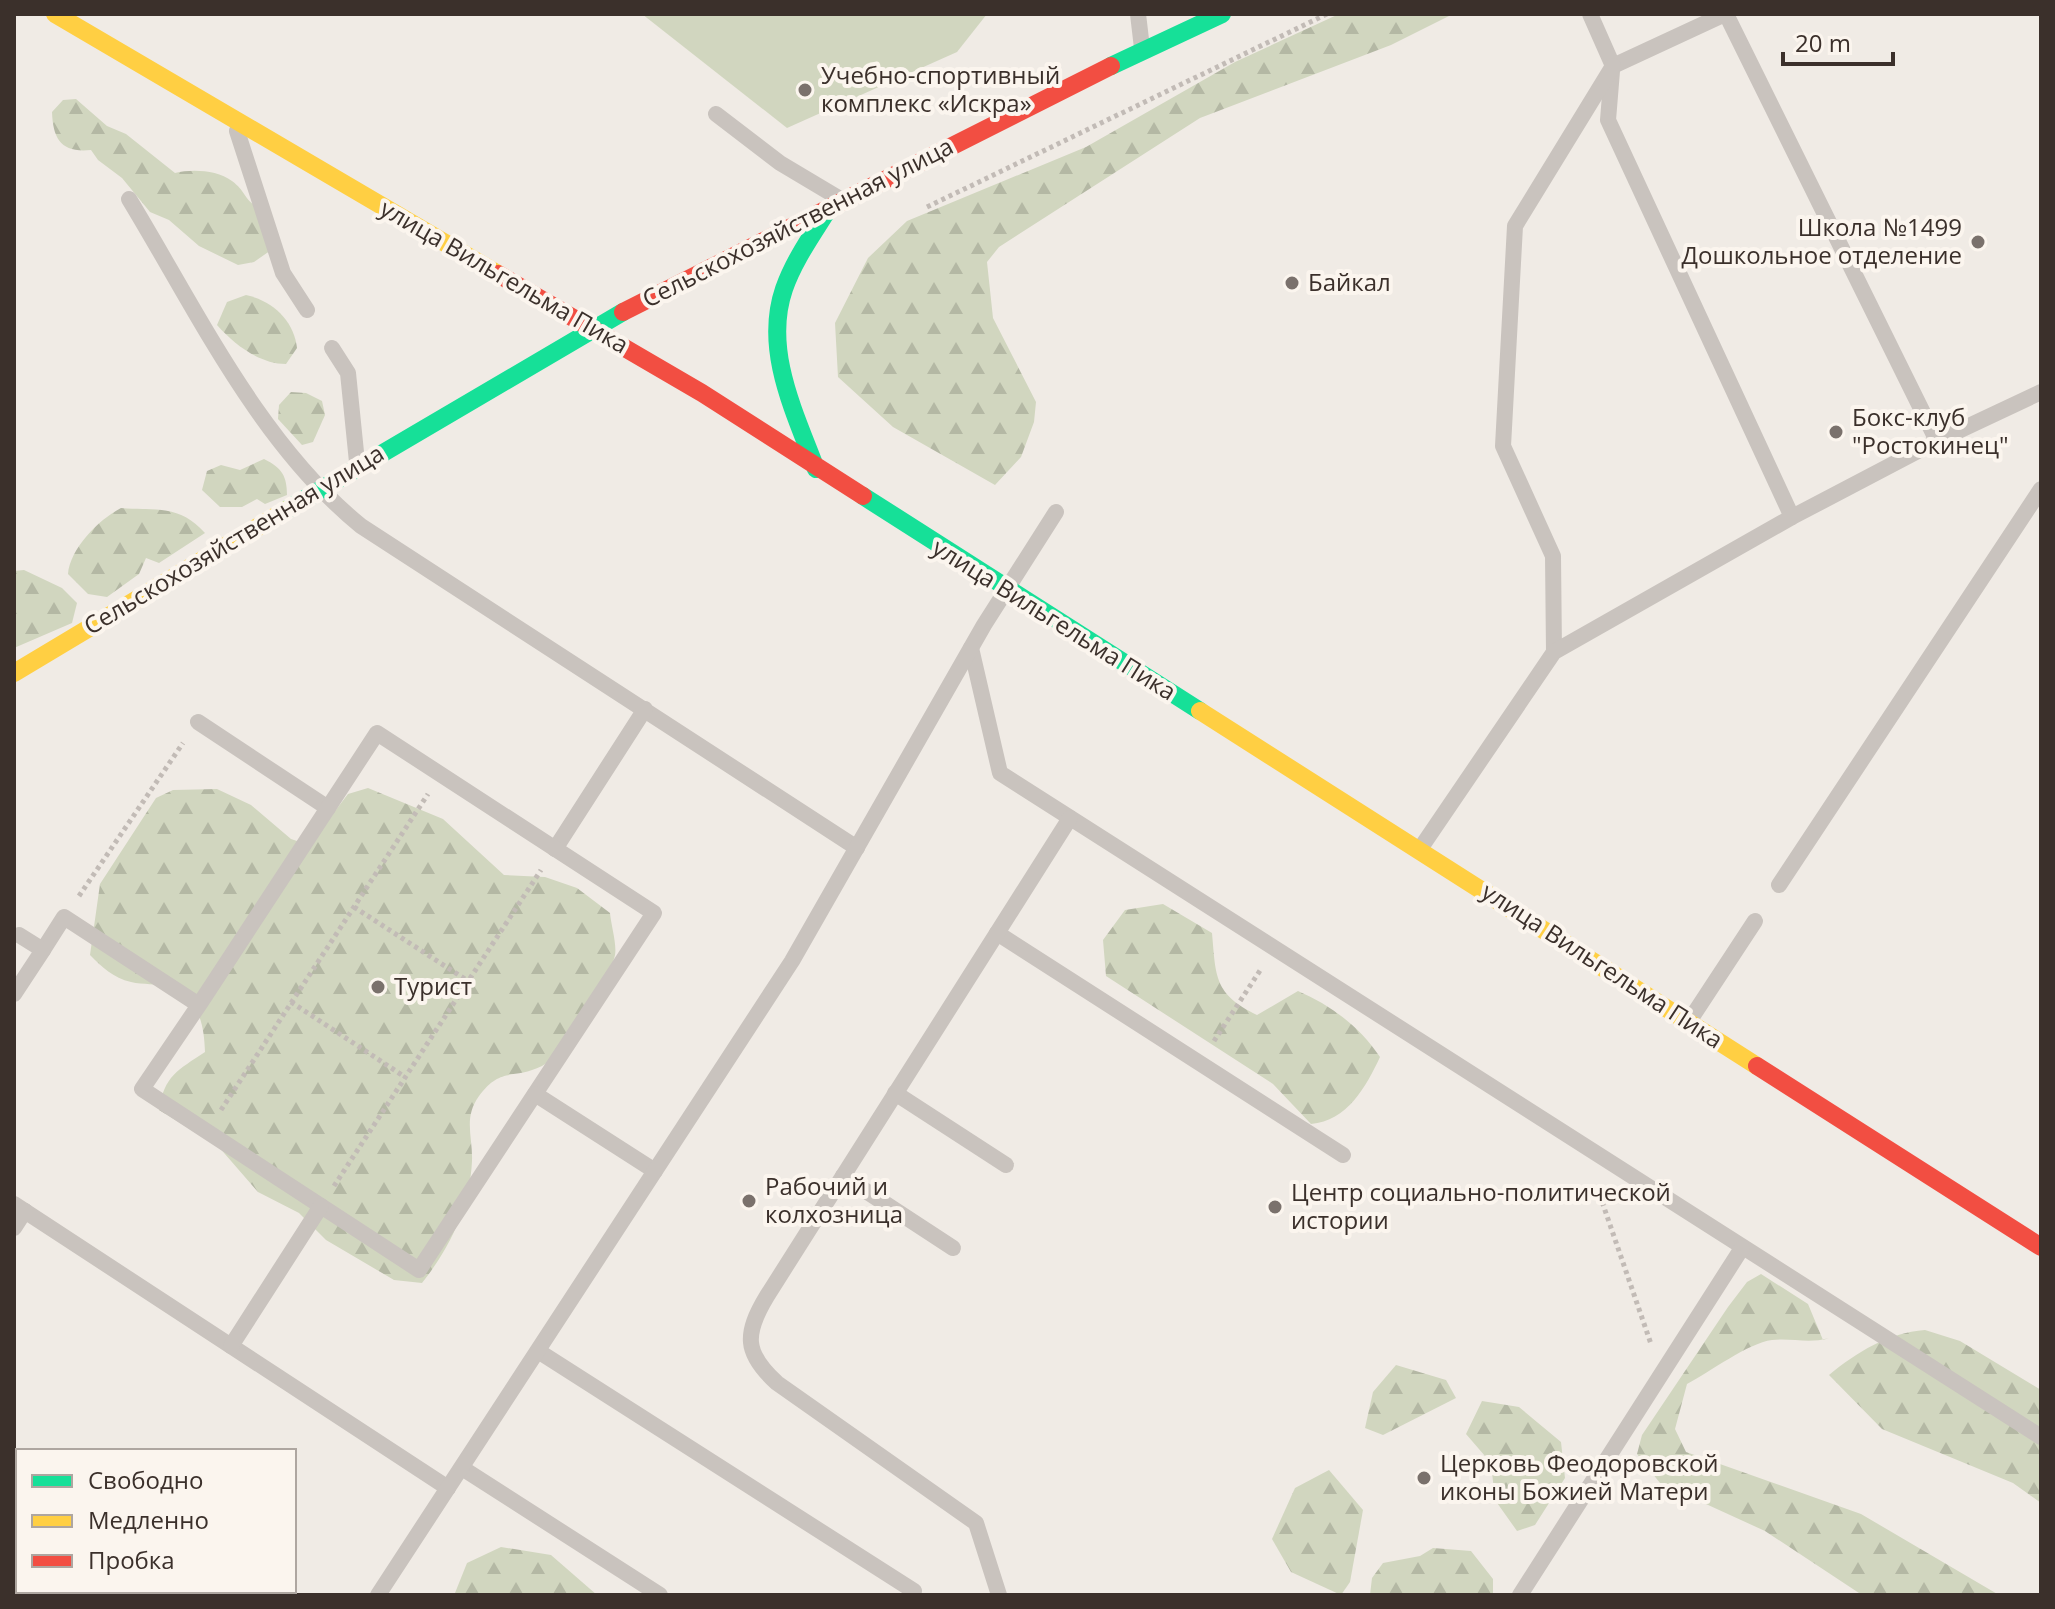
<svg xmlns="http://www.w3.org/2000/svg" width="2055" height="1609" font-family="'Open Sans',sans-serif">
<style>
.forest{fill:url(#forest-firs)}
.garden{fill:#d1d6bf}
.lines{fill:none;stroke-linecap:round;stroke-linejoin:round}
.path{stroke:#c2bbb6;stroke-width:5;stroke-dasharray:4 4;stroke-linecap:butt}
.lane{stroke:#c9c3be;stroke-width:16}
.fast{stroke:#16e098;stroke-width:18}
.slow{stroke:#ffcf43;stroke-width:18}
.jam{stroke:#f24e42;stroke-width:18}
.poi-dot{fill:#7a716c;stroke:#fbf5ee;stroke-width:3}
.labels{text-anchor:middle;stroke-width:8;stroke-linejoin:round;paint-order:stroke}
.poi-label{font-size:24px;fill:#3b302b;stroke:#fbf5ee;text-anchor:start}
.street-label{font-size:24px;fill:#3b302b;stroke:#fbf5ee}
</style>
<defs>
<pattern id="forest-firs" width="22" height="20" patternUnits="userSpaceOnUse" patternTransform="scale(2)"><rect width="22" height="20" fill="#d1d6bf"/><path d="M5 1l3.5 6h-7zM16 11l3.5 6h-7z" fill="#b4b8a4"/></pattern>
</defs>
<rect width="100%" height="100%" fill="#f0ebe5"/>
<!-- forest -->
<g class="forest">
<path d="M1339 14H1453L1391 45 1200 118 999 247 987 262 993 318 1036 402 1034 422 1021 457 995 485 893 427 838 377 835 323 868 258 907 221 1086 147 1235 62Z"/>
<path d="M76 99 107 126 126 134 175 173C192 169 217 170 232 181 248 193 242 200 265 212L274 248 254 262 238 265 199 246 169 220 150 212 122 178 98 160 91 150C62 153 53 140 52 112L63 100Z"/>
<path d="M246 295C273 301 294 321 297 348L286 364C259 364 234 344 217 325L227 302Z"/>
<path d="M291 392 306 393 322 401 325 415 313 442 302 445 278 419 279 405Z"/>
<path d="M264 459C282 468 287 476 287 495L265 504 257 499 242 507H220L202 490 207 471 221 465 240 470Z"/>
<path d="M121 508C157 511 179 504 205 533L159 563 146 558 139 574 107 597 88 594 68 574C70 549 98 520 121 508Z"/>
<path d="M24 570 62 588 77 603 72 623 14 648V571Z"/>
<path d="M368 788 443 819 504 875 545 877 577 888 610 913C611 925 617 944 615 955 610 979 563 1056 542 1066 514 1080 501 1066 479 1096 463 1118 473 1137 472 1161 470 1206 450 1248 422 1283L394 1280 326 1240 299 1213 258 1192 218 1146 159 1110C164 1076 178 1070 205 1052 204 1024 199 997 168 987 157 983 143 985 131 982 113 978 102 967 90 955L100 884 156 798 173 790 217 789 251 805 291 839 309 845 348 794Z"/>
<path d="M1163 904 1212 933C1216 977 1214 994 1257 1015L1298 991C1331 1005 1360 1027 1380 1057 1366 1087 1347 1121 1311 1124L1273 1084 1106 976 1103 940 1125 910Z"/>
<path d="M1761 1274 1808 1304 1823 1340 1829 1338C1809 1344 1793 1338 1772 1340 1748 1343 1710 1372 1687 1384L1675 1429 1686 1452 1861 1514 1999 1595H1862L1765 1531 1660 1483 1637 1454 1642 1435 1728 1307 1747 1282Z"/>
<path d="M1925 1330 1960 1341 2041 1390V1503L2013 1483 1882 1429 1829 1375C1857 1352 1888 1333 1925 1330Z"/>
<path d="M1396 1365 1446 1380 1456 1398 1383 1435 1365 1428 1373 1392Z"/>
<path d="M1482 1401 1519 1407 1561 1442 1565 1478 1535 1525 1517 1531 1495 1500 1491 1463 1466 1434Z"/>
<path d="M1329 1470 1363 1510 1350 1582 1341 1595 1291 1572 1272 1539 1295 1488Z"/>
<path d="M501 1547 551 1555 597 1595 455 1593 467 1563Z"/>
<path d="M1433 1548 1471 1551 1493 1579V1595H1370L1372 1578 1383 1563 1420 1556Z"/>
</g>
<!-- garden -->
<path class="garden" d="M642 14H987L957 52 787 128Z"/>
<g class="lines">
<!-- path -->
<g class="path">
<path d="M927 207 1327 14"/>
<path d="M79 896 183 743"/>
<path d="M354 907 468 981"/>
<path d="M291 1002 405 1077"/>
<path d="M1214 1041 1261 969"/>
<path d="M221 1110 428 794"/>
<path d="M334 1186 541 870"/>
<path d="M1597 1187 1651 1344"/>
</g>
<!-- lane -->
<g class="lane">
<path d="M1138 14 1142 48"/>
<path d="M1590 14 1613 66 1725 14"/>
<path d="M1726 14 1937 441"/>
<path d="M1612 71 1608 120 1792 517"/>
<path d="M716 114 780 163 837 197"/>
<path d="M237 131 283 273 307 310"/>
<path d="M129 199C197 311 259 443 361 526L857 848"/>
<path d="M332 348 348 373 357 462"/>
<path d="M971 648 1000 773 2041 1437"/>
<path d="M1554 652 1553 556 1503 446 1515 226 1613 66"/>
<path d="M198 722 328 808"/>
<path d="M555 849 645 709"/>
<path d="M1420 849 1554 652 1792 517 1937 441 2041 392"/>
<path d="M1779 885 2041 489"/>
<path d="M997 933 1343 1155"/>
<path d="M43 950 64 917 199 1005 142 1089 419 1270 654 913 377 733 199 1005"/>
<path d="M14 994 43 950 19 935"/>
<path d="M1690 1020 1755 921"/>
<path d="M895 1093 1006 1165"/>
<path d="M535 1094 655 1171"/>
<path d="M843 1176 953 1248"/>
<path d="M14 1204 448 1488"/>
<path d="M14 1228 25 1211"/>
<path d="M231 1346 321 1206"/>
<path d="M538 1351 914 1591 912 1595"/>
<path d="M462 1468 660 1595"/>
<path d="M378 1595 792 961 984 625 1056 512"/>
<path d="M999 1595 976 1523 777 1383C744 1353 744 1334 767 1296L1070 818"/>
<path d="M1520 1595 1742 1248"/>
</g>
<!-- fast -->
<g class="fast">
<path d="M1111 66 1222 14"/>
<path d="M816 469C795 413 763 350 784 289 794 260 813 234 829 208"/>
<path d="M863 496 1200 711"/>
<path d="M286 510 623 312"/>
</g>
<!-- slow -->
<g class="slow">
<path d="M55 14 498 274"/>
<path d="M14 673 286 510"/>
<path d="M1200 711 1757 1066"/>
</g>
<!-- jam -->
<g class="jam">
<path d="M498 274 702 393 863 496"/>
<path d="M623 312 1111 66"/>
<path d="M1757 1066 2041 1247"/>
</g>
</g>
<!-- markers -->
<g class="poi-dot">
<circle cx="805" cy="90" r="8"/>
<circle cx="1978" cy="242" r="8"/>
<circle cx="1292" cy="283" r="8"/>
<circle cx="1836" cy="432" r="8"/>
<circle cx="378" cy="987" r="8"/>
<circle cx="749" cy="1201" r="8"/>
<circle cx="1275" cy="1207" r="8"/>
<circle cx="1424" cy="1478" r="8"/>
</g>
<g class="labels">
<!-- poi labels -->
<g class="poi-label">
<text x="821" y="84">Учебно-спортивный<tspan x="821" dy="28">комплекс «Искра»</tspan></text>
<text x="1962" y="236" text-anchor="end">Школа №1499<tspan x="1962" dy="28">Дошкольное отделение</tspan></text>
<text x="1308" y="291">Байкал</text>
<text x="1852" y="426">Бокс-клуб<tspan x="1852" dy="28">"Ростокинец"</tspan></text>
<text x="394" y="995">Турист</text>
<text x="765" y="1195">Рабочий и<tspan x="765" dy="28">колхозница</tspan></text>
<text x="1291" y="1201">Центр социально-политической<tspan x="1291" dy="28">истории</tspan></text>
<text x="1440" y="1472">Церковь Феодоровской<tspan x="1440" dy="28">иконы Божией Матери</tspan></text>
</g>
<!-- street labels -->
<g class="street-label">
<text transform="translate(798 223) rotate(-27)" y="8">Сельскохозяйственная улица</text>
<text transform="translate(504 277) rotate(30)" y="8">улица Вильгельма Пика</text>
<text transform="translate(234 540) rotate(-31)" y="8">Сельскохозяйственная улица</text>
<text transform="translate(1054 620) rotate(32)" y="8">улица Вильгельма Пика</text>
<text transform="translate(1602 966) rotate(33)" y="8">улица Вильгельма Пика</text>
</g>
</g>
<!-- border -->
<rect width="2055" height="1609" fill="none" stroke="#3b302b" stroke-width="32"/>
<!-- legend -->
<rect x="16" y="1449" width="280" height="144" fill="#fbf5ee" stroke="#aea6a0" stroke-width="2"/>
<rect x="32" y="1475" width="40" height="12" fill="#16e098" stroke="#aea6a0" stroke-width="2"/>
<text x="88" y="1489" font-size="24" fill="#3b302b">Свободно</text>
<rect x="32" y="1515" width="40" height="12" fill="#ffcf43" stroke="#aea6a0" stroke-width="2"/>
<text x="88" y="1529" font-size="24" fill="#3b302b">Медленно</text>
<rect x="32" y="1555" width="40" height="12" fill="#f24e42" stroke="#aea6a0" stroke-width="2"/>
<text x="88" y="1569" font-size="24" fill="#3b302b">Пробка</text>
<!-- scale -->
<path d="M1783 52v12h110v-12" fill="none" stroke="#3b302b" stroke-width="4"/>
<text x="1795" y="52" font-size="24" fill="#3b302b" stroke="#fbf5ee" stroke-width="6" paint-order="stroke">20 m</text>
</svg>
